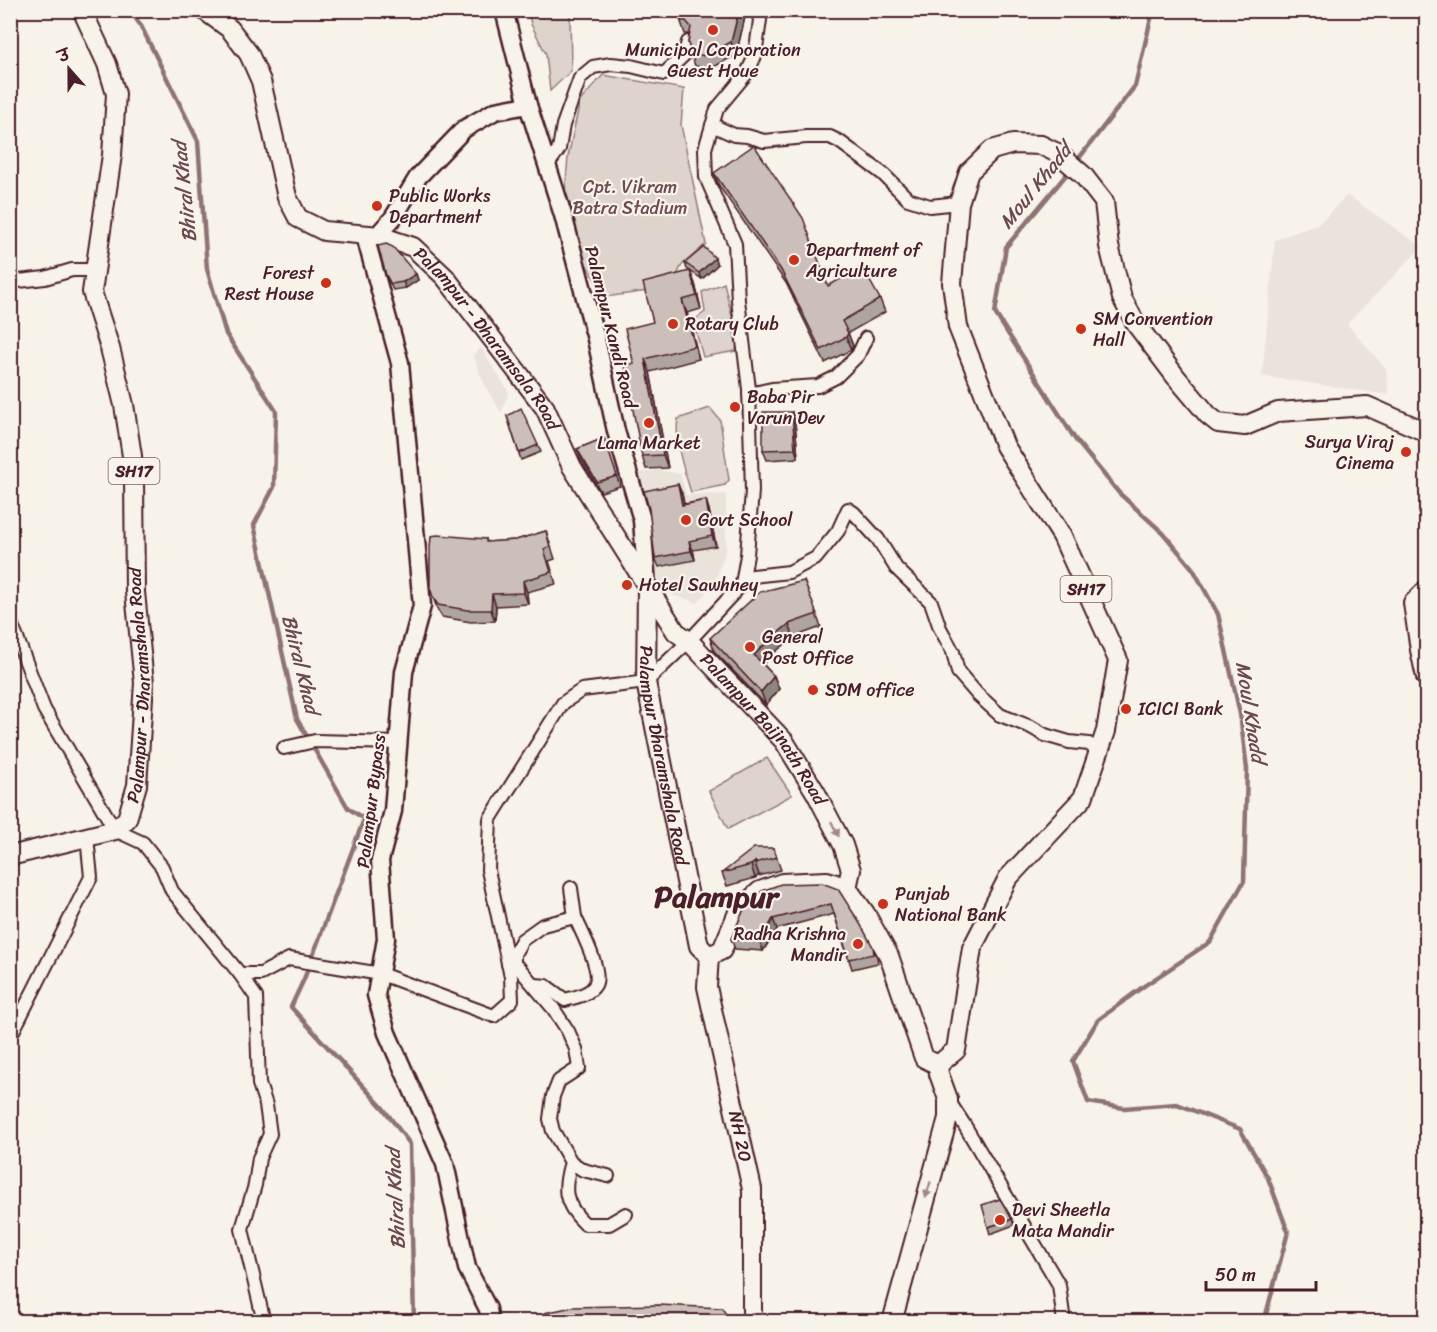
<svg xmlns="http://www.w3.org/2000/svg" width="1437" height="1332" font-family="Sriracha,'Playpen Sans Deva',sans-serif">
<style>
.built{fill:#eae3da}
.green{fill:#ded4cc;stroke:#947a7c;stroke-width:1.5}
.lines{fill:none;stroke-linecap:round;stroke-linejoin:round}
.stream{stroke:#8e7275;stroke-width:4.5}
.street-casing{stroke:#4a1f2b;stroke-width:16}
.secondary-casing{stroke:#4a1f2b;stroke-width:21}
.primary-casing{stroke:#4a1f2b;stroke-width:22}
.street{stroke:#f7f3e8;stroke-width:12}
.secondary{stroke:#f7f3e8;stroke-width:16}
.primary{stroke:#f7f3e8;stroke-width:18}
.wall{fill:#afa49f;stroke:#4a1f2b;stroke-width:1.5}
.shaded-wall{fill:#8f8682;stroke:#4a1f2b;stroke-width:1.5}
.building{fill:#ccbfb9;stroke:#4a1f2b;stroke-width:1.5}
.oneway{fill:#a0898a}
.poi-dot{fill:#c8321e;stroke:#f7f3e8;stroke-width:2}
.labels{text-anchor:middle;stroke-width:4.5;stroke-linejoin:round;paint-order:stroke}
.shield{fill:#f7f3e8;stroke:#7e5f64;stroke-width:1.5}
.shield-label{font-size:16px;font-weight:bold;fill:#4a1f2b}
.poi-label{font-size:18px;fill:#4a1f2b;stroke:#f7f3e8;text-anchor:start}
.park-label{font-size:18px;fill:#6f4c53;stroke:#f7f3e8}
.street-label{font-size:18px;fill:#4a1f2b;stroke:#f7f3e8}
.water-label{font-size:20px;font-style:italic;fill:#6c4950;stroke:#f7f3e8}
.town-label{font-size:30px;font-weight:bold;fill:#4a1f2b;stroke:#f7f3e8}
</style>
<rect width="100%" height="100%" fill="#f7f3e8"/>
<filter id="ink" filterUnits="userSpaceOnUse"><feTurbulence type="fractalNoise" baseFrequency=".0167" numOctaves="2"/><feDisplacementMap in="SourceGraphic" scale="12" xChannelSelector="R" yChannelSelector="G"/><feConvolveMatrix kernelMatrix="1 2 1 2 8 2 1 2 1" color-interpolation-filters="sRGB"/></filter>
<g filter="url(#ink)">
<!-- built -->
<g class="built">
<path d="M1347 195 1422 247 1347 324 1386 369 1389 395 1262 376 1275 240 1320 223Z"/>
<path d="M481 348 509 392 501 413 485 386 473 355Z"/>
<path d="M659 470 681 474 686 495 726 494V550L715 581 698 603 663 592 653 565 636 474Z"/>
</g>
<!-- green -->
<g class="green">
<path d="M528 11H570L571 71 550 91 546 54 531 24Z"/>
<path d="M603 75 684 89 681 125 706 244 682 265 670 288 605 297 579 252 564 205 568 157 580 101Z"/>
<path d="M724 283 738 341 736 351 703 357 693 321 705 312 702 292Z"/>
<path d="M710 408 720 420 729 480 725 485 691 492C684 470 674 442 678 419Z"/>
<path d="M767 758 792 795 728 829 709 791Z"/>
</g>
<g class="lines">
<!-- stream -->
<g class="stream">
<path d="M130 10 141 26 198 141 207 269 226 334 276 411 274 487 254 525 297 719 348 808 364 819 304 979 291 1007 383 1108 410 1144 414 1322"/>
<path d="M1076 162 1135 86 1153 10"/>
<path d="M1071 169 1006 247 995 313 1075 439 1119 493 1163 533 1193 569 1218 614 1240 714 1247 769 1244 881 1210 942 1144 986 1098 1020 1073 1061 1088 1102 1124 1108 1177 1104 1240 1129 1268 1178 1288 1232 1264 1322"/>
</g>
<defs>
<g id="street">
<path d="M712 125 734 135 747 136 764 141 806 137H830L840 142 883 174 908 199 930 206 959 203"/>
<path d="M547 166 559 149 563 125 580 78 593 67 611 64 631 66 664 74 684 55 688 42"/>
<path d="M10 282 45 278 72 270H95"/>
<path d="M749 394 772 389 818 386 836 377 858 355 866 338"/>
<path d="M744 577 789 572 816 558 838 531 848 509 854 513 878 539 896 568 931 602 940 628 953 652 958 672 977 694 1000 715 1031 727 1045 735 1069 742 1089 744 1099 752"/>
<path d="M10 620 44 709 115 830 143 843 162 867 172 891 240 974H261L289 959 381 974 494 1016 512 1000 511 977 488 870 490 819 563 703 582 690 646 682 689 641 742 584 747 555 752 491 749 389 738 300 735 244 706 177 705 149 717 109 747 73 755 56 760 20 757 10"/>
<path d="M284 748 315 741 398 743"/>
<path d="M508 964 519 968 553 1008 568 1031 576 1049 579 1068 559 1081 553 1096 550 1119 553 1131 571 1162C563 1189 563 1203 585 1224H609L626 1214"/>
<path d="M514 966V954L522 940 543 925 575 917 571 888"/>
<path d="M240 974 256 997 259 1084 266 1105 270 1134 259 1158 255 1185 242 1229 264 1322"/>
<path d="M536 985 546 986 565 1000C575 997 589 995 595 985 603 971 581 931 575 917"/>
<path d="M10 1037 91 877 87 837"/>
<path d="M948 1100 965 1126 1059 1285 1064 1322"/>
<path d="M571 1162 583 1170 608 1176"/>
</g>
<g id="secondary">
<path d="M504 10 528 105 563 215 596 339 616 431 642 520 647 586"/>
<path d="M365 236 400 363 422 606 404 672 393 811 380 860 386 939 376 995 387 1033 445 1164 467 1268 488 1309 490 1322"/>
<path d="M380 236 382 230 393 218 418 177 464 129 495 111 528 105"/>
</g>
<g id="primary">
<path id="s1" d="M204 10 230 29 249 54 261 81 287 197 298 218 324 231 380 236 413 247 445 277 545 408 572 467 676 632 689 641 784 741 816 793 843 845 851 870 847 888"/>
<path id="s2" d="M647 586 646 682 699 946 709 956"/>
<path d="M1426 590 1413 603 1420 650 1426 677"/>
<path id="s3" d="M10 856 115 830 127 819 137 785 144 683 135 592 134 478 132 456 124 405 110 348 92 292 112 155 116 94 107 64 82 10"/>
<path d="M709 956 722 950 739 910 760 891 782 883 827 881 847 888 865 913 889 956 924 1058 938 1065 956 1050 972 948 1008 878 1083 798 1106 731 1118 660 1062 536 1005 446 958 327 952 283 959 203 969 172 992 150 1013 144 1041 145 1059 154 1083 175 1104 202 1109 246 1122 298 1136 324 1176 377 1208 415 1218 423 1245 426 1278 412 1367 406 1426 432"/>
<path id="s4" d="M709 956 707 987 752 1189V1322"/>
<path d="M892 1322 948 1118V1099L939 1074 938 1065"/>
</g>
</defs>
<!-- street casing -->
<use href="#street" class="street-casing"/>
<!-- secondary casing -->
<use href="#secondary" class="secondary-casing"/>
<!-- primary casing -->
<use href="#primary" class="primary-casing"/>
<!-- street -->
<use href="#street" class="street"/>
<!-- secondary -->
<use href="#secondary" class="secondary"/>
<!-- primary -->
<use href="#primary" class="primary"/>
</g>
<!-- wall -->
<g class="wall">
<path d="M677 10H743L745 17 736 55 710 69 695 66 688 43 689 34H685Z"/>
<path d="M714 173 828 286 880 299 885 312 848 333 853 346 851 350 825 363 786 283 719 186Z"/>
<path d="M685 263 717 265 702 279 690 271 695 284 701 309 687 313 699 359 650 372 668 468 646 469 642 456 634 364 653 322 690 271 687 269Z"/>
<path d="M416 274 418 280 406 288 393 290 386 275Z"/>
<path d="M792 412 795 422 798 458 767 460 763 450Z"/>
<path d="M507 416 538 445 541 452 521 460Z"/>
<path d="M604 438 620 486 601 492 581 459 577 449Z"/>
<path d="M682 494 684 504 706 500 709 510 716 546 693 550 695 560 659 567 655 558Z"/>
<path d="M546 531 555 559 549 561 556 584 527 592 528 604 496 606 495 621 471 622 442 617 437 609 433 597 486 539 487 542 516 540Z"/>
<path d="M804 581 821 627 794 637 775 652 763 664 774 676 779 689 766 705 714 651 710 638Z"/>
<path d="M773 848 781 870 759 876V875L755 878 727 886 722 873Z"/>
<path d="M838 889 877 957 878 963 852 969 834 914 777 929 763 951 735 949 731 939 745 907Z"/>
<path d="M1012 1219 1014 1225 990 1234 988 1227Z"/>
</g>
<!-- shaded-wall -->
<g class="shaded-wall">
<path d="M739 10H743L745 17 736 55 731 42Z"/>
<path d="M715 258 717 265 702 279 699 273Z"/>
<path d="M690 271 695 284 701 309 697 296Z"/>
<path d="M416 274 418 280 406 288 403 282Z"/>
<path d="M682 300 687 313 699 359 695 346Z"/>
<path d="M848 333 853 346 851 350 846 337Z"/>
<path d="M645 359 650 372 668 468 663 455Z"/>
<path d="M792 412 795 422 798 458 795 449Z"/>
<path d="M678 484 682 494 686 514 682 505Z"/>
<path d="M706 500 709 510 716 546 712 536Z"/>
<path d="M689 541 693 550 695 560 691 551Z"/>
<path d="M523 581 527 592 528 604 524 593Z"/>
<path d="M492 594 496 606 495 621 491 610Z"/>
<path d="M789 624 794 637 775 652 759 668 754 655 770 639Z"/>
<path d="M774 676 779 689 766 705 761 692Z"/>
<path d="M756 861 755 863 759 875 755 878 751 865Z"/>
<path d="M773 919 777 929 763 951 760 942Z"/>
</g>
<!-- building -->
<g class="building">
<path d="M677 10H739L731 42 705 56 691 53 688 43 691 27 686 21H681Z"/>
<path d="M754 145 803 218 828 286 862 267 880 299 842 321 848 333 846 337 821 350 781 270 714 173Z"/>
<path d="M386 244 393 247 416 274 403 282 391 284 386 275 378 246Z"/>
<path d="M704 247 715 258 699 273 685 263Z"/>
<path d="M690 271 697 296 682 300 695 346 645 359 663 455 642 456 624 364H634L625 329 653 322 643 283Z"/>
<path d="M521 408 538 445 519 453 507 416Z"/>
<path d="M763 412H792L795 449 763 450Z"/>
<path d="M604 438 617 476 597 482 577 449Z"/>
<path d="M678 484 682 505 706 500 712 536 689 541 691 551 655 558 649 509 644 491Z"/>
<path d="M546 531 550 547 544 549 551 572 523 581 524 593 492 594 491 610H467L438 605 433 597 430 588V548L431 536 438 535 486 539V542L516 540Z"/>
<path d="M804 581 817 614 789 624 770 639 754 655 774 676 761 692 710 638 760 592Z"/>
<path d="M754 848H773L777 857 755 863 756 861 751 865 722 873Z"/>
<path d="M822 883 838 889 859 922 873 947 874 954 849 959 831 904 773 919 760 942 731 939 745 907 762 891 781 884Z"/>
<path d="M1000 1199 1012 1219 988 1227 982 1205Z"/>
<path d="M659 1305 722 1308 731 1322H536L544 1313 573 1307Z"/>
</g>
<!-- one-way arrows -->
<defs><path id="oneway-solid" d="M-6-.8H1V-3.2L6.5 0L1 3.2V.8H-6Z" transform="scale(1.5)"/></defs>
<g class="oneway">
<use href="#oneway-solid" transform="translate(835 829) rotate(63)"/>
<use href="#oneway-solid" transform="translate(928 1190) rotate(107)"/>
</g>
</g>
<!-- markers -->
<g class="poi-dot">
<circle cx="713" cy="30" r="6"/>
<circle cx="377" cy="206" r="6"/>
<circle cx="794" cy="260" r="6"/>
<circle cx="326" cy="283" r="6"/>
<circle cx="673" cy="324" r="6"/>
<circle cx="1081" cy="329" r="6"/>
<circle cx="735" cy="407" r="6"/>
<circle cx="649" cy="423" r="6"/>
<circle cx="1406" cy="452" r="6"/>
<circle cx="686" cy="520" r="6"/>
<circle cx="627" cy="585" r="6"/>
<circle cx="750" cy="647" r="6"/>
<circle cx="813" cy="690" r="6"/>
<circle cx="1126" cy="709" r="6"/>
<circle cx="883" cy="904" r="6"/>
<circle cx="858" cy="944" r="6"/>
<circle cx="1000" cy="1220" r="6"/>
</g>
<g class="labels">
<!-- shield labels -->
<g class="shield">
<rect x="108.5" y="458" width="51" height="26" rx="4.5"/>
<rect x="1060.5" y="576" width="51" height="26" rx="4.5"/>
</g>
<g class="shield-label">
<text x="134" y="477">SH17</text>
<text x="1086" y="595">SH17</text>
</g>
<!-- poi labels -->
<g class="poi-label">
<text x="713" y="56" text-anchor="middle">Municipal Corporation<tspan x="713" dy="21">Guest Houe</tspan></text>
<text x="389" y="202">Public Works<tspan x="389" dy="21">Department</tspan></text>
<text x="806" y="256">Department of<tspan x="806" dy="21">Agriculture</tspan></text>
<text x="314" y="279" text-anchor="end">Forest<tspan x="314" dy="21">Rest House</tspan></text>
<text x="1093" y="325">SM Convention<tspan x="1093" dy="21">Hall</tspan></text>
<text x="685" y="330">Rotary Club</text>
<text x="747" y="403">Baba Pir<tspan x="747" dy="21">Varun Dev</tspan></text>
<text x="1394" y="448" text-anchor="end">Surya Viraj<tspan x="1394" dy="21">Cinema</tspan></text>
<text x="649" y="449" text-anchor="middle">Lama Market</text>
<text x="698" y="526">Govt School</text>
<text x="639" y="591">Hotel Sawhney</text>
<text x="762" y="643">General<tspan x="762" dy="21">Post Office</tspan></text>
<text x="825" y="696">SDM office</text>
<text x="1138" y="715">ICICI Bank</text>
<text x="895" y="900">Punjab<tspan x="895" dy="21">National Bank</tspan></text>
<text x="846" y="940" text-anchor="end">Radha Krishna<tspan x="846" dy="21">Mandir</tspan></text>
<text x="1012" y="1216">Devi Sheetla<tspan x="1012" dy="21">Mata Mandir</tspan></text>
</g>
<!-- park labels -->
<g class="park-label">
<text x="630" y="193">Cpt. Vikram<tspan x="630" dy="21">Batra Stadium</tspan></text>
</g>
<!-- street labels -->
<g class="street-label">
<text transform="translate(611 327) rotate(76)" y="6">Palampur Kandi Road</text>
<text dy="6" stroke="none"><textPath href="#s1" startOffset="474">Palampur - Dharamsala Road</textPath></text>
<text dy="6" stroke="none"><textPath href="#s3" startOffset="260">Palampur - Dharamshala Road</textPath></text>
<text dy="6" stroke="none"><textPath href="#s1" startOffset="956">Palampur Baijnath Road</textPath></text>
<text dy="6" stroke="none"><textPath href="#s2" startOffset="171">Palampur Dharamshala Road</textPath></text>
<text transform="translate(371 801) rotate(-83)" y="6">Palampur Bypass</text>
<text dy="6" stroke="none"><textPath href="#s4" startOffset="184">NH 20</textPath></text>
</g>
<!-- water labels -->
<g class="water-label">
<text transform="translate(1035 186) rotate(-51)" y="7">Moul Khadd</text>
<text transform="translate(184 192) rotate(-96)" y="7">Bhiral Khad</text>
<text transform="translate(301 664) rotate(76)" y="7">Bhiral Khad</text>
<text transform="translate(1251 712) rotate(81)" y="7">Moul Khadd</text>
<text transform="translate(395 1199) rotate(-93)" y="7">Bhiral Khad</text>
</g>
<!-- town labels -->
<g class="town-label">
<text x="716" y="907">Palampur</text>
</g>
</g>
<!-- margin -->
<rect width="1437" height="1332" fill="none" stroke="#f7f3e8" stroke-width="36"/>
<rect x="18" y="18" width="1401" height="1296" fill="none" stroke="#4a1f2b" stroke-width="2" filter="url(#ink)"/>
<!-- north arrow -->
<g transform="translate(69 69) rotate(339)" stroke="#f7f3e8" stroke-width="4.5" paint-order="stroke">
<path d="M0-4.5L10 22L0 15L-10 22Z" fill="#4a1f2b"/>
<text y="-9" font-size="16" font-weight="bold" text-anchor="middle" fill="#4a1f2b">उ</text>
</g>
<!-- scale -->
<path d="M1206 1281v9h110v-9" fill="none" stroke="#4a1f2b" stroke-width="3"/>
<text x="1215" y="1281" font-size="18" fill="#4a1f2b" stroke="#f7f3e8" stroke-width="4.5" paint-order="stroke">50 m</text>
</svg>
